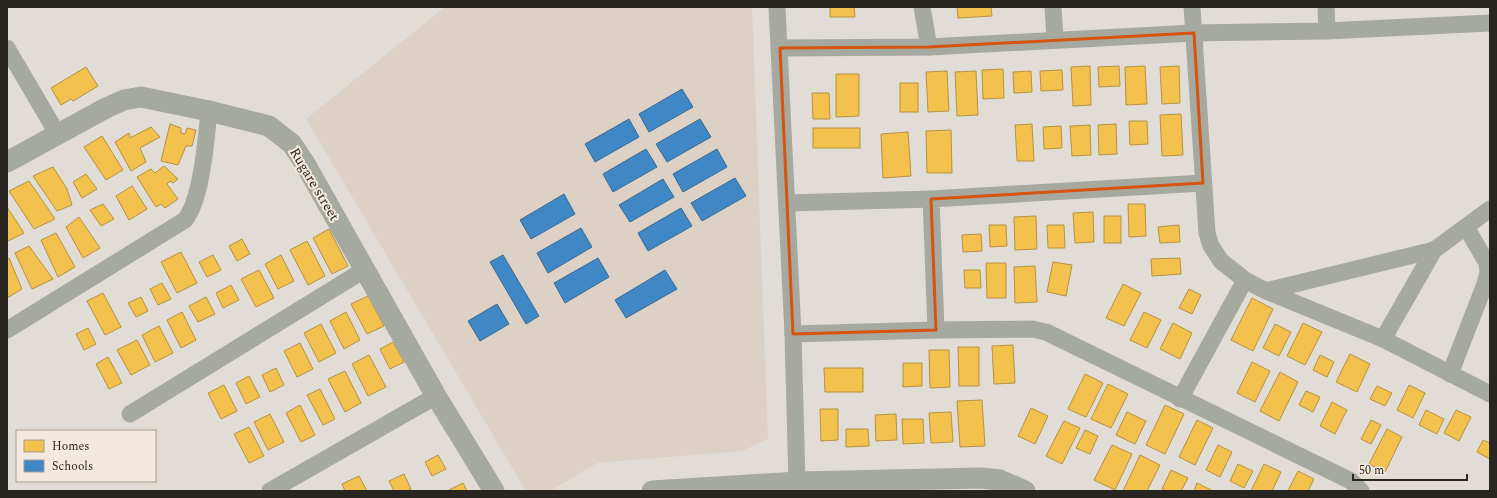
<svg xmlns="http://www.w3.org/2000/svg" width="1497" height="498" font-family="Spectral,serif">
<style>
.built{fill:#dcd1c4}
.homes{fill:#f2c14e;stroke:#b69240}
.schools{fill:#3f88c5;stroke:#386a94}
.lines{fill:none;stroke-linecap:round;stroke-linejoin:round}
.minor{stroke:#a6a9a0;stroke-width:17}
.tertiary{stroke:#a6a9a0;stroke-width:21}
.marked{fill:none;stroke:#d5540e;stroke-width:3;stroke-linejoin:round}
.labels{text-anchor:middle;stroke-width:4;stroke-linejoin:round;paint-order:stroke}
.street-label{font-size:14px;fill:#292521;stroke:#f4e9de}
</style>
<rect width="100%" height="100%" fill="#e2dcd6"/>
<!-- built -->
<path class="built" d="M445 7H752L768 439 742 451 597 463 550 491H526L306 119Z"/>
<!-- homes -->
<g class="homes">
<path d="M830 7H854L855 17H830Z"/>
<path d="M957 7H991L992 16 958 18Z"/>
<path d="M1090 66 1091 105 1073 106 1071 67Z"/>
<path d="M1119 66 1120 86 1099 87 1098 67Z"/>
<path d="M1145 66 1147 104 1126 105 1125 67Z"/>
<path d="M1179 66 1180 103 1162 104 1160 67Z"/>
<path d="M86 67 98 86 73 101 71 99 61 105 51 88Z"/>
<path d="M1003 69 1004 98 983 99 982 70Z"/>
<path d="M1062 70 1063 90 1041 91 1040 71Z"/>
<path d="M947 71 949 111 928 112 926 72Z"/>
<path d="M976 71 978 115 957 116 955 72Z"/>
<path d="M1031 71 1032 92 1014 93 1013 72Z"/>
<path d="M836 74H859V116L836 117Z"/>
<rect x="900" y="83" width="18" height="29"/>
<path d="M812 93H829L830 119H813Z"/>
<path d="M1181 114 1183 155 1162 156 1160 115Z"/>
<path d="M1129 121H1147L1148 144 1130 145Z"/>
<path d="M170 124 181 128V133L185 134 187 128 196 130 192 146H186L178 165 161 161Z"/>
<path d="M1032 124 1034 161H1017L1015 125Z"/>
<path d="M1116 124 1117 154 1099 155 1098 125Z"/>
<path d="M1090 125 1091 155 1072 156 1070 126Z"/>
<path d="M1061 126 1062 148 1044 149 1043 127Z"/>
<path d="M151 127 160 137 140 148 146 162 131 171 115 142 129 133 130 138Z"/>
<rect x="813" y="128" width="47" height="20"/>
<path d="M951 130 952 173H927L926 131Z"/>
<path d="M908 132 911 176 883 178 881 134Z"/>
<path d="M102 136 123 170 106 180 84 147Z"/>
<path d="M164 166 178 179 173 183 170 181 167 184 178 199 165 208 161 204 156 207 137 177 151 169 155 173Z"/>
<path d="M53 167 67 189 72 205 57 211 33 176Z"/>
<path d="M86 174 97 189 82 198 73 182Z"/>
<path d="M29 181 55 219 34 229 9 191Z"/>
<path d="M132 186 147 209 129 220 116 196Z"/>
<path d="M103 204 114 219 101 226 90 210Z"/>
<path d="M1128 204H1145L1146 236 1129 237Z"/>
<path d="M7 207 24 233 8 241 7 240Z"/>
<path d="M1093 212 1094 242 1075 243 1073 213Z"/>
<path d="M1036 216 1037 249 1015 250 1014 217Z"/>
<rect x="1104" y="216" width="17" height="27"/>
<path d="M79 217 100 248 83 258 66 227Z"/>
<path d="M989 225H1006L1007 246 990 247Z"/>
<path d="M1047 225H1064L1065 248H1048Z"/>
<path d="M1179 225 1180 242 1160 243 1158 227Z"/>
<path d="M329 229 348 266 332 274 313 238Z"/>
<path d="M56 233 75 267 58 277 41 240Z"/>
<path d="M981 234 982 251 963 252 962 235Z"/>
<path d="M242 239 250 254 237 261 229 246Z"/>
<path d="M307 241 325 276 308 285 290 250Z"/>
<path d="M29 246 53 279 32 289 15 253Z"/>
<path d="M181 252 197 283 177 293 161 262Z"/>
<path d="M213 255 221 270 207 277 199 262Z"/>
<path d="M281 255 294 281 278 289 265 264Z"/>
<path d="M9 258 22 289 7 298V260Z"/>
<path d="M1180 258 1181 274 1152 276 1151 259Z"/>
<path d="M1053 262 1072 265 1066 296 1047 292Z"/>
<path d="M986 263H1006V298H987Z"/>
<path d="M1035 266 1037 302 1015 303 1014 267Z"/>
<path d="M259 270 274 298 256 307 241 279Z"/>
<path d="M964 270H980L981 288H965Z"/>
<path d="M162 283 171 299 158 305 150 289Z"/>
<path d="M1123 284 1141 293 1124 326 1106 318Z"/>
<path d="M231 285 239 300 223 308 216 293Z"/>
<path d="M1189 289 1201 295 1192 314 1179 308Z"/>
<path d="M103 293 121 327 105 335 87 301Z"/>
<path d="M368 296 384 326 367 334 351 304Z"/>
<path d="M141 297 148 311 136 317 128 303Z"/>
<path d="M206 297 215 314 198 322 189 306Z"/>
<path d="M1252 298 1273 309 1253 351 1231 340Z"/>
<path d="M182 312 196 340 181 348 167 320Z"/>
<path d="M346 312 360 340 344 349 330 321Z"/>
<path d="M1144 312 1161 320 1147 348 1130 340Z"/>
<path d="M1173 323 1192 333 1180 359 1160 349Z"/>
<path d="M1303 323 1322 332 1305 365 1287 356Z"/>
<path d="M321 324 336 353 319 362 304 333Z"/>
<path d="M1275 324 1291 332 1279 356 1263 348Z"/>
<path d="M159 326 173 353 155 362 142 335Z"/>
<path d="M88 328 96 344 84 350 76 334Z"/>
<path d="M137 340 150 365 131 375 117 350Z"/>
<path d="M393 342 404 362 390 369 380 349Z"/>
<path d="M300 343 313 369 297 377 284 351Z"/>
<path d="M1013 345 1015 383 994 384 992 346Z"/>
<path d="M958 347H979V386H959Z"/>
<path d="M929 350H949L950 387 930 388Z"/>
<path d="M1350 354 1370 364 1357 392 1336 382Z"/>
<path d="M369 355 386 387 368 396 352 364Z"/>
<path d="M1320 355 1334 362 1327 377 1313 370Z"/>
<path d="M108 357 122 383 109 389 96 364Z"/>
<path d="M1252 362 1270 371 1255 402 1237 393Z"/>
<path d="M903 363H922V386L903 387Z"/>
<path d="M276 368 284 385 270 392 262 375Z"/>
<path d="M824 368H863V392H825Z"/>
<path d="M345 371 361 403 345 412 328 379Z"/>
<path d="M1280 372 1298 382 1279 421 1260 411Z"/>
<path d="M1085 374 1103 383 1086 417 1068 409Z"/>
<path d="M249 376 260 397 246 404 236 383Z"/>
<path d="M1108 384 1128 394 1111 428 1091 419Z"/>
<path d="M224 385 237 411 221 419 208 393Z"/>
<path d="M1409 385 1425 393 1413 418 1397 410Z"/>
<path d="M1377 386 1392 393 1385 406 1370 399Z"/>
<path d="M320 389 335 419 323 425 307 395Z"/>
<path d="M1306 391 1320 397 1313 412 1299 405Z"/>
<path d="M982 400 985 446 960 447 957 401Z"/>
<path d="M1332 402 1347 410 1335 434 1320 426Z"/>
<path d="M300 405 315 435 301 442 286 413Z"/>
<path d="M1165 405 1184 414 1165 454 1146 445Z"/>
<path d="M1031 408 1048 416 1035 444 1018 436Z"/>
<path d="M820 409H838V440L821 441Z"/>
<path d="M1426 410 1444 419 1437 434 1419 425Z"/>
<path d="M1456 410 1471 417 1459 441 1444 433Z"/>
<path d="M951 412 953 442 931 443 929 413Z"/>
<path d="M1127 412 1146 421 1135 444 1116 435Z"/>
<path d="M270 414 284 442 268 450 254 422Z"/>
<path d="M896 414 897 440 876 441 875 415Z"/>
<path d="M902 419H923L924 443 903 444Z"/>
<path d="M1197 420 1213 428 1195 465 1179 457Z"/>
<path d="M1371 420 1381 425 1371 444 1361 439Z"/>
<path d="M1064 421 1080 428 1062 464 1046 456Z"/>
<path d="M249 427 264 456 249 463 234 434Z"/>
<path d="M846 429H868L869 446 846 447Z"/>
<path d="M1387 429 1402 437 1385 472 1369 464Z"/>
<path d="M1085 430 1098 436 1090 454 1076 448Z"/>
<path d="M1483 440 1490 443V459L1477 452Z"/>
<path d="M1112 445 1132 454 1115 490 1094 480Z"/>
<path d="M1218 445 1232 452 1220 477 1206 470Z"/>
<path d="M438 455 446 469 432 476 425 462Z"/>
<path d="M1140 455 1160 465 1147 491H1123Z"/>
<path d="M1238 464 1253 471 1244 488 1230 481Z"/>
<path d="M1264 464 1281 472 1272 491H1251Z"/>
<path d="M1171 470 1188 478 1181 491H1167L1162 489Z"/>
<path d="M1298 471 1314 479 1308 491H1288Z"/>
<path d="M404 474 411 489 407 491H394L389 481Z"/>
<path d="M359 476 367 491H345L342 484Z"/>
<path d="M463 483 467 491H447Z"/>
<path d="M1197 483 1213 491H1194Z"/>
</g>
<!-- schools -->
<g class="schools">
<path d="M682 89 693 107 649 132 639 114Z"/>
<path d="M629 119 639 137 595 162 585 144Z"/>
<path d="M700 119 711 137 667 162 656 144Z"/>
<path d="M646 149 657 167 613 192 603 174Z"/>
<path d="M717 149 727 167 683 192 673 174Z"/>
<path d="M735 178 746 196 702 221 691 203Z"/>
<path d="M663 179 674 197 630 222 619 205Z"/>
<path d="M564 194 575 214 531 239 520 220Z"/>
<path d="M681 208 692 226 648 251 638 233Z"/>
<path d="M581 228 592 247 548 273 537 253Z"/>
<path d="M503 255 539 316 526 324 490 262Z"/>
<path d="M598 258 609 277 565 303 554 283Z"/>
<path d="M665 270 677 289 626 318 615 300Z"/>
<path d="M497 304 509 324 480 341 468 321Z"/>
</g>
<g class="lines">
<!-- minor -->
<g class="minor">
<path d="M777 7 793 334 797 482"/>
<path d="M922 7 929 47"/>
<path d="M1053 7 1055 39"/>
<path d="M1192 7 1207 233 1211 246 1221 261 1245 280 1266 291 1383 339 1490 394"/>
<path d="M1326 7 1327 31"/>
<path d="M7 48 58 135"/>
<path d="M780 48 929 47 1194 33 1327 31 1490 23"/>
<path d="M1203 183 931 199 936 330 1032 329 1046 332 1351 481 1361 491"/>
<path d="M787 203 931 199"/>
<path d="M1266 291 1434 250"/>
<path d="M7 330 185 220C202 198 206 140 209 111"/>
<path d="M793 334 936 330"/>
<path d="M1383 339 1434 250 1490 209"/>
<path d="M1450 374 1485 284 1488 272 1487 263 1466 227"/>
<path d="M1180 399 1245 280"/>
<path d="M130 414 364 270"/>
<path d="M270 491 436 396"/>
</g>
<!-- tertiary -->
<g class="tertiary">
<path d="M7 162 106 108 124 100 141 97 209 111 269 126 292 144 304 162 436 396 494 491"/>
<path d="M652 491 797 482 981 478 1000 480 1025 491"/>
</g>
</g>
<!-- marked area -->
<path class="marked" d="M1194 33 1203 183 931 199 936 330 793 334 780 48 929 47Z"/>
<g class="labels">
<!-- street labels -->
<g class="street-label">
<text transform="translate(315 184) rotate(59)" y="5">Rugare street</text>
</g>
</g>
<!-- border -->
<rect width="1497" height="498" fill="none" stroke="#292521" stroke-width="16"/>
<!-- legend -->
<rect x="16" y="430" width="140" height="52" fill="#f4e9de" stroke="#a39b92"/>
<rect x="24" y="440" width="20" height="12" fill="#f2c14e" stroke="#a39b92"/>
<text x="52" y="450" font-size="12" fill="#292521">Homes</text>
<rect x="24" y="460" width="20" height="12" fill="#3f88c5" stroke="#a39b92"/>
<text x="52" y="470" font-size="12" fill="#292521">Schools</text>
<!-- scale -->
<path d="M1353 474v6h114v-6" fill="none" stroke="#292521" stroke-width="2"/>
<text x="1359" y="474" font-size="12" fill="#292521" stroke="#f4e9de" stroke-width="3" paint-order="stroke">50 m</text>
</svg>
